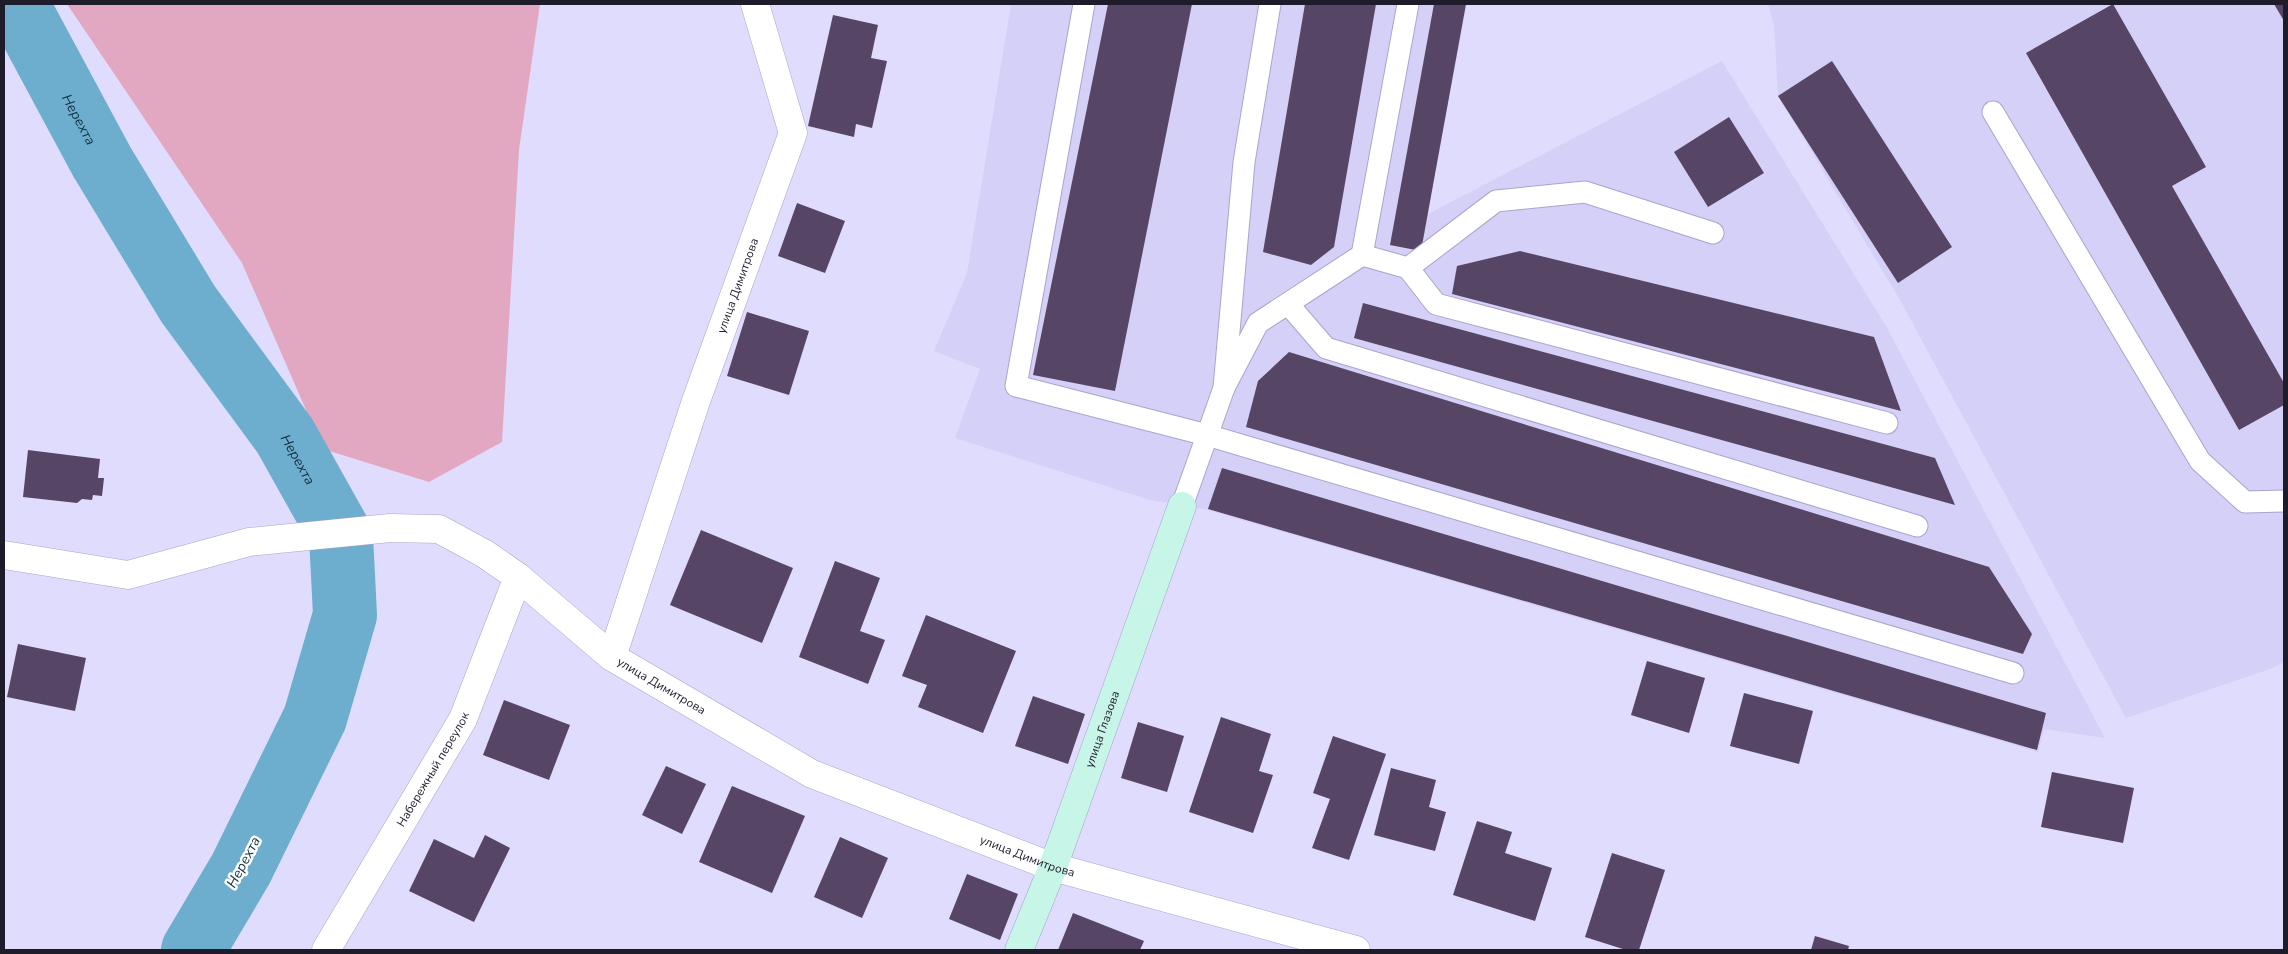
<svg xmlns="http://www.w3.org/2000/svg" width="2288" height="954" font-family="'Nunito Sans',sans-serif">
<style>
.built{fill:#d4d0f7}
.green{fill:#e2a8c2}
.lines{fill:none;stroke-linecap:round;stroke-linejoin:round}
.river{stroke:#6daece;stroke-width:64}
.building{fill:#574565}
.lane-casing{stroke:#a9a4cc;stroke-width:23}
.street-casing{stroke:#a9a4cc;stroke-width:29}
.secondary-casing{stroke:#a9a4cc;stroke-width:29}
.lane{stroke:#fff;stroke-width:21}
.street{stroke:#fff;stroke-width:28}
.secondary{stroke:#c7f5e8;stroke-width:28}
.labels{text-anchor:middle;stroke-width:5;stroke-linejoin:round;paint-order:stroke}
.street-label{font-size:12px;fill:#1e1c2b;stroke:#fff}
.water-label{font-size:14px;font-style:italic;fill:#102f3d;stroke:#fff}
</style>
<rect width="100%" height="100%" fill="#e0dcfd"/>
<!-- built -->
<g class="built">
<path d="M1011 4H1467L1426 215 1722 61 1886 326 2105 738 2044 729 2038 752 1208 510 1150 500 955 438 980 369 934 351 967 273Z"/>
<path d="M1768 4H2284V662L2270 669 2126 718 1900 300 1778 96 1774 25Z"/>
</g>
<!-- green -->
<path class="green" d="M67 4H540L519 150 502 442 429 482 323 449 242 263Z"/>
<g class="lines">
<!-- river -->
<path class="river" id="s1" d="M17 4 102 162 188 304 285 436 341 536 345 615 315 718 241 869 193 950"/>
</g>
<!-- building -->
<g class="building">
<path d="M1108 4H1192L1115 391 1033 375Z"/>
<path d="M1305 4H1376L1334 247 1311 265 1263 252Z"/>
<path d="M1434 4H1466L1421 251 1390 245Z"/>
<path d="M2113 4 2206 167 2172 186 2284 383V405L2239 430 2026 53Z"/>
<path d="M2274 4H2284V21Z"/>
<path d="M833 15 878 25 871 58 887 61 872 128 856 124 854 137 808 126Z"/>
<path d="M1832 61 1952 247 1898 283 1778 96Z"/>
<path d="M1729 117 1764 173 1708 207 1674 152Z"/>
<path d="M797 203 845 221 825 273 778 256Z"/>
<path d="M1520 251 1874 337 1901 411 1452 294 1457 266Z"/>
<path d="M1363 303 1935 458 1955 505 1354 338Z"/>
<path d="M747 312 809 331 789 395 727 376Z"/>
<path d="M1289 352 1989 567 2032 634 2023 654 1246 427 1258 381Z"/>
<path d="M28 450 100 459 98 478H104L102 496 93 495 92 500 82 499 77 503 23 497Z"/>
<path d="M1222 468 2046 713 2037 750 1208 509Z"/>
<path d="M701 530 793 568 762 643 670 605Z"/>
<path d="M835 561 880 578 860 631 885 640 868 684 799 657Z"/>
<path d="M926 615 1016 651 983 733 918 707 927 685 902 676Z"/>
<path d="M18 644 86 658 75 711 7 697Z"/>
<path d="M1647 661 1705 678 1689 733 1631 715Z"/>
<path d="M1744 693 1813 711 1799 764 1730 746Z"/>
<path d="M1033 696 1085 714 1068 764 1015 746Z"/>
<path d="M504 700 570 725 549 780 483 755Z"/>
<path d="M1221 717 1271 734 1259 771 1273 775 1253 833 1189 812Z"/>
<path d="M1138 722 1184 736 1167 792 1121 778Z"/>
<path d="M1333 736 1386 754 1349 860 1312 848 1330 799 1313 793Z"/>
<path d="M666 766 706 784 682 834 642 815Z"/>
<path d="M1391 768 1436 780 1429 807 1446 812 1435 851 1374 835Z"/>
<path d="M2052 772 2134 788 2123 843 2041 827Z"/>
<path d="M732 786 805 816 772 893 699 862Z"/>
<path d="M1477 821 1512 832 1505 853 1552 868 1535 921 1453 895Z"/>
<path d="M485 835 510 848 474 922 409 891 434 839 474 858Z"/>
<path d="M840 837 888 858 862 918 814 897Z"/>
<path d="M1612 853 1665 870 1639 950H1626L1585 937Z"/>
<path d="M967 874 1018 894 1000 940 949 919Z"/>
<path d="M1073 913 1144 941 1140 950H1058Z"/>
<path d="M1815 936 1849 946 1848 950H1811Z"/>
</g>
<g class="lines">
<defs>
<g id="lane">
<path d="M1084 4 1016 386 1207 435 2013 673"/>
<path d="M1993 112 2200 461 2245 502 2284 501"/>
<path d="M1362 255 1408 4"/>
<path d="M1408 268 1436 304 1887 423"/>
<path d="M1288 304 1326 348 1917 526"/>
<path d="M1224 388 1258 323 1362 255 1408 268 1496 201 1585 192 1713 233"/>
<path d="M1182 506 1224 388 1244 162 1270 4"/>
</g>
<g id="street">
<path id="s2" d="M4 555 128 575 249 542 390 528 439 529 485 554 518 577 612 657 812 774 1053 867 1356 950"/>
<path id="s3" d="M612 657 696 401 793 133 755 4"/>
<path id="s4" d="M326 950 463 719 518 577"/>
</g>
<g id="secondary">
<path id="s5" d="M1019 950 1053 867 1182 506"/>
</g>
</defs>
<!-- lane casing -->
<use href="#lane" class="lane-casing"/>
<!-- street casing -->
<use href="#street" class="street-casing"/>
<!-- secondary casing -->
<use href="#secondary" class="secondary-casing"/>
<!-- lane -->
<use href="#lane" class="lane"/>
<!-- street -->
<use href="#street" class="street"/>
<!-- secondary -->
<use href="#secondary" class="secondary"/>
</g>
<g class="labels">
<!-- street labels -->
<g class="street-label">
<text dy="4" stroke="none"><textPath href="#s3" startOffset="392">улица Димитрова</textPath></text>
<text dy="4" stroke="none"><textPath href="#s2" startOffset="715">улица Димитрова</textPath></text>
<text dy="4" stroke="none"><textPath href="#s5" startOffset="236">улица Глазова</textPath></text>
<text dy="4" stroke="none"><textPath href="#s4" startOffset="210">Набережный переулок</textPath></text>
<text dy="4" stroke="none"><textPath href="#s2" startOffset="1120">улица Димитрова</textPath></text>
</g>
<!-- water labels -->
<g class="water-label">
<text dy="5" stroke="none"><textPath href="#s1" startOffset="131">Нерехта</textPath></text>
<text dy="5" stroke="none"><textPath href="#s1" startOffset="536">Нерехта</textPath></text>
<text transform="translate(243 862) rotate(-62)" y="5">Нерехта</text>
</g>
</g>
<!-- border -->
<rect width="2288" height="954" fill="none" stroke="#1e1c2b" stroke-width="10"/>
</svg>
